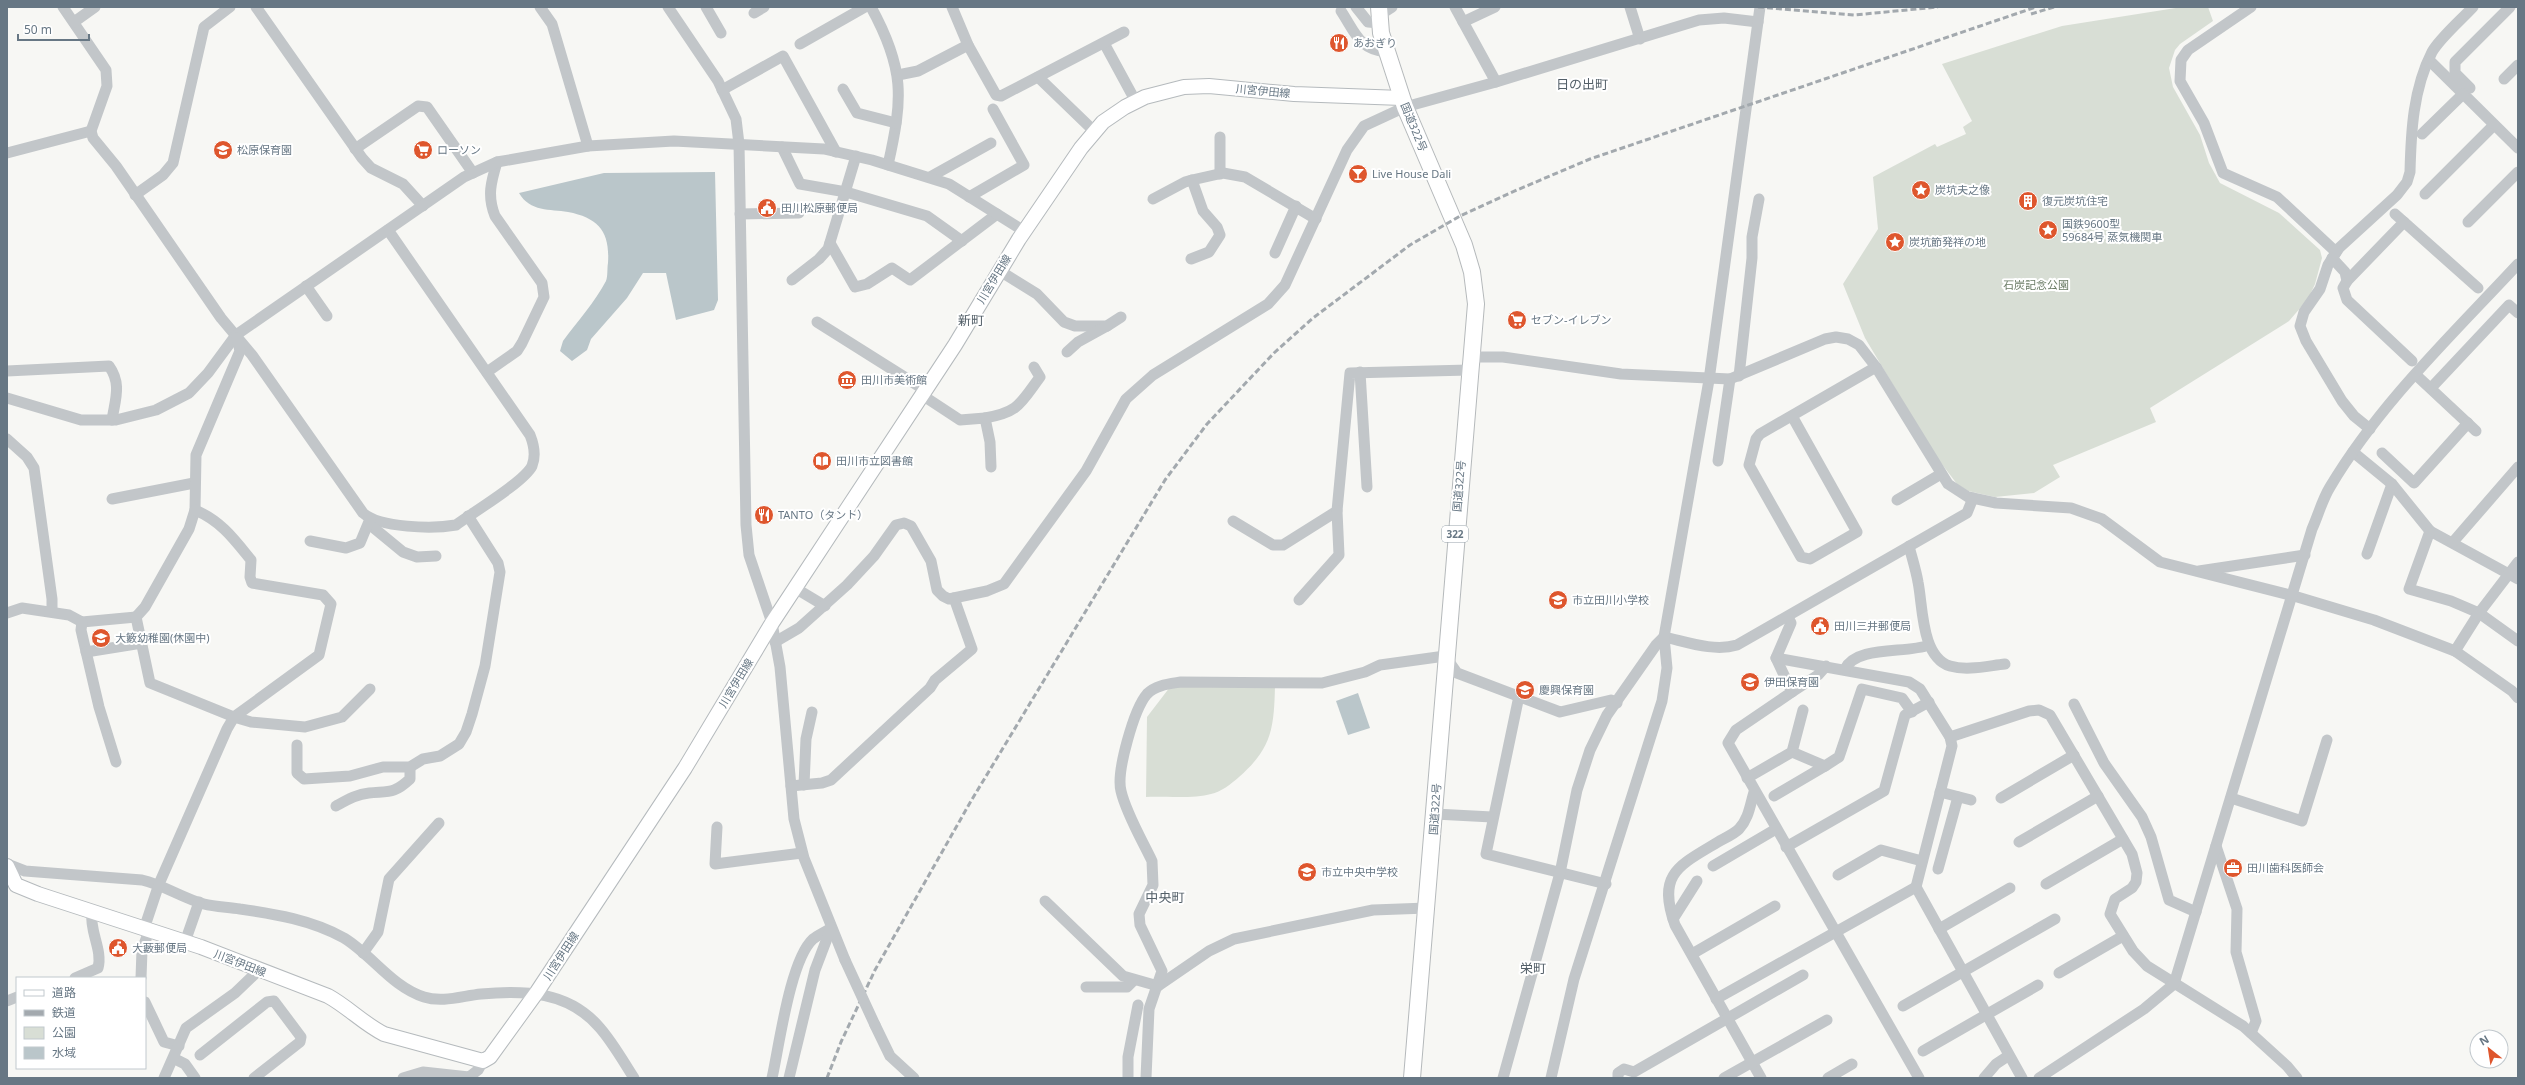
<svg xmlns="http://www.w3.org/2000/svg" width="2525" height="1085" font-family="'Noto Sans','Noto Sans JP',sans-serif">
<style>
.green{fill:#d8ded5}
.water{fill:#bac6ca}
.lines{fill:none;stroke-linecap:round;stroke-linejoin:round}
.major-casing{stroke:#b5babd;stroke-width:16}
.highway-casing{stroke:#b5b9bb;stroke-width:18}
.minor{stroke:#c2c6c9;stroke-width:11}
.major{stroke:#fff;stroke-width:14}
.highway{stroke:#fff;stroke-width:16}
.rail{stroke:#a3a9ae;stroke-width:3;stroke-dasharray:6 3;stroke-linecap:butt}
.minor-bridge{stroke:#c2c6c9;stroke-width:11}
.labels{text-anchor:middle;stroke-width:4;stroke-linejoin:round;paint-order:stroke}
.shield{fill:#fff;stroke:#95a0a9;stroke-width:1}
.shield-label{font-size:10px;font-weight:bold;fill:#677784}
.poi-label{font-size:11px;fill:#677784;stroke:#fff;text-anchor:start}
.street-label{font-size:11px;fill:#677784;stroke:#fff}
.park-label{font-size:11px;fill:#6a7b65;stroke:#fff}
.quarter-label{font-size:13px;fill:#546069;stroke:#fff}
</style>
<rect width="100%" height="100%" fill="#f7f7f4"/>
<!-- green -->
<g class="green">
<path d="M2182 7H2208L2213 21 2180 44 2175 50 2169 68 2173 87 2200 135 2209 163 2220 183 2279 213 2320 250 2322 258 2315 284 2308 299 2289 321 2150 408 2156 422 2053 465 2060 477 2034 493 1995 497 1968 491 1957 484 1935 455 1865 338 1843 284 1878 229 1873 177 1935 144 1937 147 1966 134 1963 127 1972 121 1942 64 2062 26Z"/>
<path d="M1275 686C1274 728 1272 748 1239 777 1231 784 1221 792 1211 794 1195 799 1163 796 1146 797L1147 717 1170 687Z"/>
</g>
<!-- water -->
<g class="water">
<path d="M715 172 718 300 714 310 676 320 666 273H643L627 298 591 339 587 350 572 361 560 351 563 341C577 322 595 302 606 281 608 276 607 268 608 263 610 232 599 218 568 212 550 209 530 212 519 193L604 173Z"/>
<path d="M1358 693 1370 728 1348 735 1336 701Z"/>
</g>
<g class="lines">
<defs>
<path id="major" d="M7 866 16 885 38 894 201 947 328 996C348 1007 364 1024 384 1034L483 1061 490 1057 537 992 685 768 772 623 955 345 1019 239 1081 148 1103 122 1125 107 1145 97 1184 87 1209 86 1294 94 1402 98"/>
<path id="highway" d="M1379 7 1381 33 1405 107 1464 245 1472 272 1476 304 1412 1078"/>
</defs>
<!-- major casing -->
<use href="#major" class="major-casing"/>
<!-- highway casing -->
<use href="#highway" class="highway-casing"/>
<!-- minor -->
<g class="minor">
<path d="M63 7 106 70 107 86 91 131 93 138 116 166 221 318 252 355 363 513C380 528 433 529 456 525 472 513 524 482 532 466 536 456 534 445 530 435L388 230"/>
<path d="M256 7 362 158 371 168 403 184 423 206"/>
<path d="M540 7 552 24 588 146"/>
<path d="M668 7 718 81 736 119 739 144 746 525 749 555 772 623 780 667 794 819 804 858 845 960"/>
<path d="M706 7 721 33"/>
<path d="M871 7C905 69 903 98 888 165"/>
<path d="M1356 7 1368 22 1380 23"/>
<path d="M1455 7 1496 82"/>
<path d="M1630 7 1640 39"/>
<path d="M2251 7 2188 50 2181 60 2180 81 2204 123 2223 173 2277 197 2336 252"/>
<path d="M1341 11C1355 32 1359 50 1387 52"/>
<path d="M754 13 764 7"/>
<path d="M1378 16 1392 7"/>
<path d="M74 22 95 7"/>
<path d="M1463 22 1495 7"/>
<path d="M1104 43 1136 102"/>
<path d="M800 44 865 7"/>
<path d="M968 45 996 95 1001 96 1124 32"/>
<path d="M2429 60 2518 148"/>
<path d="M898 75 918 71 968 45 952 7"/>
<path d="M1038 77 1095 132"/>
<path d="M2504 79 2518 65"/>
<path d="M2470 88 2455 73V62L2510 7"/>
<path d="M843 89 857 113 896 123"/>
<path d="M722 90 783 56 836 152"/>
<path d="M2422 134 2463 94"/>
<path d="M782 147 800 184 846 192 927 216 962 241"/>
<path d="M355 149 418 106 427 107 473 173"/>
<path d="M7 153 91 131"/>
<path d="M1220 174V137"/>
<path d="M930 177 991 143"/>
<path d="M2425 194 2494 125"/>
<path d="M135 195 163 175 173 163 204 27 230 7"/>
<path d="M969 197 1024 165 993 109"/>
<path d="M1153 199 1185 182 1192 180"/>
<path d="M740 214 799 213"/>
<path d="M2404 222 2478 288"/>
<path d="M2468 222 2518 172"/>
<path d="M830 243 855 287 867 284 892 268 910 280 997 214"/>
<path d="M1275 253 1296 206"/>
<path d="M2332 258 2345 272 2347 281 2343 288 2347 300 2412 361"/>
<path d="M1191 259 1209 252 1220 235 1217 227 1203 211 1192 180 1223 173 1245 177 1316 219"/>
<path d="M1000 271 1037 294 1064 322 1075 326H1107L1121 317"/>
<path d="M792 280 819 259 828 249 856 156"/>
<path d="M2347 281 2404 222 2395 214"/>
<path d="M306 286 327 316"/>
<path d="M817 322 925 390"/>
<path d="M1067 352 1078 342 1107 326"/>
<path d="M1470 357H1503L1621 374 1730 379 1825 339 1836 337 1848 339 1859 345 1876 367 1948 484 1968 497 1996 503 2071 508 2102 519 2160 562 2294 596 2374 620 2455 651 2512 691 2518 698"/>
<path d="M7 371 109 366C122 384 115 400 112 420"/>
<path d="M487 372 517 351 522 343 544 297 542 283 495 216C487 196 491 182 497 162"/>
<path d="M1360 372 1367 487"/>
<path d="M2416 375 2476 431"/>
<path d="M1739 376 1752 258V237L1759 199"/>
<path d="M2431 388 2509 305 2518 313"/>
<path d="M922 395 960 420 985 418 990 442 991 467"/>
<path d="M7 398 81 420H116L156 410 189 393 208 373 236 335 464 177 497 162 588 146 674 141 824 149 872 160 949 184 1024 231"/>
<path d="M1792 416 1857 532 1810 559 1801 557 1749 465 1756 439 1760 434 1876 367"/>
<path d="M985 418C1019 412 1020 404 1040 377L1034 367"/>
<path d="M2370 429 2354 416 2342 401 2306 341 2300 326 2304 312 2320 289 2328 265 2339 248 2397 195 2407 182 2410 172C2411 132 2413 89 2432 52 2440 38 2461 20 2473 7"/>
<path d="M7 439 27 457 34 468 52 599V611"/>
<path d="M2353 452 2392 484 2430 531 2518 579"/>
<path d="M2382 453 2414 483 2468 423"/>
<path d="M1718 461 1730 379"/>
<path d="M112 499 194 483"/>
<path d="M1897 500 1941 474"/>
<path d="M1233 521 1273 545H1283L1337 511 1350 373 1469 370"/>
<path d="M369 524 403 552 417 557 436 556"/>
<path d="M2430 531 2409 589 2451 601 2479 613 2518 641"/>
<path d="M310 541 346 548 360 543 370 519"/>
<path d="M2453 542 2518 467"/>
<path d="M1909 546C1912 558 1916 570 1918 582 1923 606 1921 657 1950 666 1967 671 1987 666 2005 664"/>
<path d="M2367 554 2392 484"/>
<path d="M2199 571 2305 555"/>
<path d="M795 588 825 606"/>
<path d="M1299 600 1339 555 1337 511"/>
<path d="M7 613 22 608 69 615 82 622 136 617"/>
<path d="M136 617 150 683 234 717 251 722 305 727 342 717 370 689"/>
<path d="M136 617 145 607 189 529 195 510 196 455 240 351 237 338"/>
<path d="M1788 617 1791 623 1776 658 1792 692 1736 730 1728 743 1919 1078"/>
<path d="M82 622 81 630 99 707 116 762"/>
<path d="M1664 637C1687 642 1714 652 1737 645L1967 513 1973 498"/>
<path d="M775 642 799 628 847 585 874 556 896 525 904 523 911 526 931 561 937 590 943 596 949 599 987 591 1004 584 1086 471 1126 399 1153 375 1268 304 1285 285 1347 150 1364 126 1405 107 1496 82 1699 20 1724 18 1758 22"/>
<path d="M2455 651 2479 613 2518 562"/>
<path d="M86 652 142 643"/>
<path d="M1776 658 1909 682 1920 689 1950 737 1952 746 1916 887 2022 1078"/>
<path d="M1845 669C1857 645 1906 654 1929 645"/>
<path d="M1792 692 1818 675 1826 666"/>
<path d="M1519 696 1486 854 1606 884"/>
<path d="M2074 704 2104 763 2142 817 2151 837 2169 900 2196 912"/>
<path d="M1950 737 2029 711 2039 710 2050 715 2132 854 2137 873 2136 882 2132 888 2115 899 2110 914 2133 951 2147 966 2243 1026 2287 1066 2297 1078"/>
<path d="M297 745V773L304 779 350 776 383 767H410L423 759 440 756 459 744 466 732 472 714 485 666 500 572 498 563 468 516"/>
<path d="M1825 766 1839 757 1862 689 1902 698 1912 712"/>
<path d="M1747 778 1792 752 1803 710"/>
<path d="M804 785 806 739 812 712"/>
<path d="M791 786 822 783 831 780 930 688 935 680 972 649 954 598"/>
<path d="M1754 792C1750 805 1749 818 1739 829 1734 834 1725 838 1718 842 1678 866 1657 874 1675 925L1761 1078"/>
<path d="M1940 792 1971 800"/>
<path d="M1774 796 1825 766 1792 752"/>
<path d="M2001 798 2074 755"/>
<path d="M2231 798 2302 821 2327 740"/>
<path d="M336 806C347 800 357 794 369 793 389 791 394 794 410 779V767"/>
<path d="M1435 814 1492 817"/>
<path d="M717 827 715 864 802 853"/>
<path d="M2019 842 2098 796"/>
<path d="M2216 846 2237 909 2236 952 2256 1021 2251 1033"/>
<path d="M1786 847 1884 791 1905 715 1929 702"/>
<path d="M7 864 25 871 142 880C164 885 182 898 204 904 215 907 228 907 240 909 275 914 312 920 344 938 372 955 392 987 424 997 442 1003 462 996 481 994 524 990 569 991 600 1028 613 1043 623 1061 634 1078"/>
<path d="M1713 866 1776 829"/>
<path d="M1938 869 1958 797"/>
<path d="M1838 875 1881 850 1922 861"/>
<path d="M2046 884 2123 839"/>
<path d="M1045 901 1123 976 1158 986"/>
<path d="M1673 919 1697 881"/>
<path d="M144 929 159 884 227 729 234 717 319 655 331 604 323 595 252 583 250 577 251 560C234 539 221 521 195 510"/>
<path d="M1939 929 2010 888"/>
<path d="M185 942 199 902"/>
<path d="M363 953 378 932 389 879 439 823"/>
<path d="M1692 954 1775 906"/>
<path d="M2059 973 2123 936"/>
<path d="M75 978 98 968C103 950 89 931 92 912"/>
<path d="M141 978 142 950 149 931"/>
<path d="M1158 986 1209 951 1234 939 1373 910 1427 908"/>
<path d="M1086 987H1127L1134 980"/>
<path d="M1716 999 1916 887"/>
<path d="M7 1001 17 997"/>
<path d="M145 1002 164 1042 179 1046"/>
<path d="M1903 1006 2055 919"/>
<path d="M875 1025 890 1056 914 1078"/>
<path d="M1923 1051 2038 985"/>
<path d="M200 1055 267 1002 274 1001 301 1037 300 1042 254 1078"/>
<path d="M175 1059 185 1064 195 1078"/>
<path d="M164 1078 186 1028 235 993 259 970"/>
<path d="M403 1078 423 1072 469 1077 478 1070 483 1061"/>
<path d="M772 1078C779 1047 790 960 813 939 818 935 825 932 831 928"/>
<path d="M789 1078 815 970 831 928"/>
<path d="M1128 1078V1057L1138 1005"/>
<path d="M1146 1078 1149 1009 1162 971 1140 925 1139 914 1153 885 1152 861C1142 840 1126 813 1121 791 1116 772 1134 709 1147 694 1156 685 1169 684 1181 682L1322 683 1365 672 1380 665 1445 656 1457 673 1560 712 1611 700 1617 703"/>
<path d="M1503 1078 1560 873 1577 790 1590 750 1607 715 1656 645 1664 637"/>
<path d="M1551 1078 1574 979 1662 701 1667 668 1664 637 1709 380 1760 7"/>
<path d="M1618 1078V1073L1624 1069 1634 1072 1803 975"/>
<path d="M1724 1078 1827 1020"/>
<path d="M1828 1078 1852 1064"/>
<path d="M1984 1078 1996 1064 2008 1056"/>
<path d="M2039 1078 2144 1009 2174 984 2312 529C2318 516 2322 500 2330 487 2380 403 2452 335 2518 264"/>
</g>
<!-- major -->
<use href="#major" class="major"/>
<!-- highway -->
<use href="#highway" class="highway"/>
<!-- rail -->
<g class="rail">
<path d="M1758 7 1854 15 1938 7"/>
<path d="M2031 14 2054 7"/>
<path d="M827 1078 841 1042 875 970 971 801 1165 480 1207 424 1274 353 1313 318 1410 245 1460 216 1517 190 1590 159 2036 7"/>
</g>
<!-- minor-bridge -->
<path class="minor-bridge" d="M845 960 875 1025"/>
</g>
<!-- icons -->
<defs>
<symbol id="restaurant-disc" viewBox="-11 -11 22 22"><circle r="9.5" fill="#de562d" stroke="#fff"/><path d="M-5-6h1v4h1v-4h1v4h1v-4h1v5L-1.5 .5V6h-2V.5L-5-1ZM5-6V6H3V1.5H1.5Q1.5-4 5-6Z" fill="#fff"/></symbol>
<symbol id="school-disc" viewBox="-11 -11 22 22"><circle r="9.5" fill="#de562d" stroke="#fff"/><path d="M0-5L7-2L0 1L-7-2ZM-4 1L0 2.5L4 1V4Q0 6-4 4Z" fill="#fff"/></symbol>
<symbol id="supermarket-disc" viewBox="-11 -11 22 22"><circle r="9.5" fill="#de562d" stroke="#fff"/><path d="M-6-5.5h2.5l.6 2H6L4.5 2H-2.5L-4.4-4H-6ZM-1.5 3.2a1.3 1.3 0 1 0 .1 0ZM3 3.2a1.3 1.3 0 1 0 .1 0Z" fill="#fff"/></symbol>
<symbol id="bar-disc" viewBox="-11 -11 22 22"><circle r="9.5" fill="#de562d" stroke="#fff"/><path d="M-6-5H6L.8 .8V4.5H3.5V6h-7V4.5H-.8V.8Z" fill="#fff"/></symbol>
<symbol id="sight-disc" viewBox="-11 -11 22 22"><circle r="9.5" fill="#de562d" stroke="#fff"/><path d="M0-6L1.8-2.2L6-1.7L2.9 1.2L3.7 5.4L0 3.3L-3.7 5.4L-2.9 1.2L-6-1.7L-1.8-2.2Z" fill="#fff"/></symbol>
<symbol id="building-disc" viewBox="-11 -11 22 22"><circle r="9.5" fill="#de562d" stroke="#fff"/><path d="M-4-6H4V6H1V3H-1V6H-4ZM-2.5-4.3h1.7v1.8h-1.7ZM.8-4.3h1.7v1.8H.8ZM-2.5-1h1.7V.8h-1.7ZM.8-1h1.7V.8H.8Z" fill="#fff"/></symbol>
<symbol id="civic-disc" viewBox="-11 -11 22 22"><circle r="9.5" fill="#de562d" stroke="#fff"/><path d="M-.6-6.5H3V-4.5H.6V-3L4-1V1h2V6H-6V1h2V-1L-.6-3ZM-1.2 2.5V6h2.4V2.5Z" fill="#fff"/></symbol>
<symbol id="museum-disc" viewBox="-11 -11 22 22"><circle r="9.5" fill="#de562d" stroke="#fff"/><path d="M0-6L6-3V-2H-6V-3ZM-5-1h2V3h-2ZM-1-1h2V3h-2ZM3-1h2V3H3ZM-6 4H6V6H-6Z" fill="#fff"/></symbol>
<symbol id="library-disc" viewBox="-11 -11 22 22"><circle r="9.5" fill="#de562d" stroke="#fff"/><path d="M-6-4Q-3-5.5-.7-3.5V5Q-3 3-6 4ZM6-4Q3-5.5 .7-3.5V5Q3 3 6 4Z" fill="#fff"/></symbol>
<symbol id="office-disc" viewBox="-11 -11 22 22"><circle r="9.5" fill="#de562d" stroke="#fff"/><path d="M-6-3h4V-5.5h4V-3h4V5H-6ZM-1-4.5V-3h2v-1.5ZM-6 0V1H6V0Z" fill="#fff"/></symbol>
</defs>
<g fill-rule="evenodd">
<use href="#restaurant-disc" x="1328" y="32" width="22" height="22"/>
<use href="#school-disc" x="212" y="139" width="22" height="22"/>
<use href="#supermarket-disc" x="412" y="139" width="22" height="22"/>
<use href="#bar-disc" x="1347" y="163" width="22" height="22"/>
<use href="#sight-disc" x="1910" y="179" width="22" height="22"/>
<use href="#building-disc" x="2017" y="190" width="22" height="22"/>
<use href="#civic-disc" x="756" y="197" width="22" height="22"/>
<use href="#sight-disc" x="2037" y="219" width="22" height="22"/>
<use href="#sight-disc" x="1884" y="231" width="22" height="22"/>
<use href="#supermarket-disc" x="1506" y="309" width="22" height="22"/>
<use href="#museum-disc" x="836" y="369" width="22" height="22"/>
<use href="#library-disc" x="811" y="450" width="22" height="22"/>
<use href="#restaurant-disc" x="753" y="504" width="22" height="22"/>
<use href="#school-disc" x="1547" y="589" width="22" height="22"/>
<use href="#civic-disc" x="1809" y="615" width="22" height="22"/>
<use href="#school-disc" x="90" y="627" width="22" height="22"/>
<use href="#school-disc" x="1739" y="671" width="22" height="22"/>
<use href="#school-disc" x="1514" y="679" width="22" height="22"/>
<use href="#office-disc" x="2222" y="857" width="22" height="22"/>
<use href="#school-disc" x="1296" y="861" width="22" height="22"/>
<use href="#civic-disc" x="107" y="937" width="22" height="22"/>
</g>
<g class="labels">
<!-- shield labels -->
<rect class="shield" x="1442" y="526" width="26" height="16" rx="3"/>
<g class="shield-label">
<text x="1455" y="538">322</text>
</g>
<!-- poi labels -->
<g class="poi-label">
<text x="1353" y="47">あおぎり</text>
<text x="237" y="154">松原保育園</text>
<text x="437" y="154">ローソン</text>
<text x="1372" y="178">Live House Dali</text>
<text x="1935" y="194">炭坑夫之像</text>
<text x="2042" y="205">復元炭坑住宅</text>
<text x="781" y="212">田川松原郵便局</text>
<text x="2062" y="228">国鉄9600型<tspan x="2062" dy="13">59684号 蒸気機関車</tspan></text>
<text x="1909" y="246">炭坑節発祥の地</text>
<text x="1531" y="324">セブン-イレブン</text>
<text x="861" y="384">田川市美術館</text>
<text x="836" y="465">田川市立図書館</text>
<text x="778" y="519">TANTO（タント）</text>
<text x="1572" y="604">市立田川小学校</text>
<text x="1834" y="630">田川三井郵便局</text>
<text x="115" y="642">大籔幼稚園(休園中)</text>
<text x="1764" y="686">伊田保育園</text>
<text x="1539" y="694">慶興保育園</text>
<text x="2247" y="872">田川歯科医師会</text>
<text x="1321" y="876">市立中央中学校</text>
<text x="132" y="952">大藪郵便局</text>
</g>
<!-- street labels -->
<g class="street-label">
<text transform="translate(1263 91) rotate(5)" y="4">川宮伊田線</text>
<text transform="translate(1414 127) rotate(68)" y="4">国道322号</text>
<text transform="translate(994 279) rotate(-59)" y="4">川宮伊田線</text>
<text transform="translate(1459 486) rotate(-85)" y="4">国道322号</text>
<text transform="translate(736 683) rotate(-59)" y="4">川宮伊田線</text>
<text transform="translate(1435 809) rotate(-86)" y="4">国道322号</text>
<text transform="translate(561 956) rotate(-57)" y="4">川宮伊田線</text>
<text transform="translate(240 963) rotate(21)" y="4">川宮伊田線</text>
</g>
<!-- park labels -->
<g class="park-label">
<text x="2036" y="289">石炭記念公園</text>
</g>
<!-- quarter labels -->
<g class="quarter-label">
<text x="1582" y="89">日の出町</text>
<text x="971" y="325">新町</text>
<text x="1165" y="902">中央町</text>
<text x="1533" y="973">栄町</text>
</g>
</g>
<!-- border -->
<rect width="2525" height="1085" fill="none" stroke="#677784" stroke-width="16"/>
<!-- legend -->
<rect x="16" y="977" width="130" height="92" fill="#ffffff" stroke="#c2c9ce"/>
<rect x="24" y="990" width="20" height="6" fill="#ffffff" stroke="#c2c9ce"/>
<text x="52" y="997" font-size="12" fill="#677784">道路</text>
<rect x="24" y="1010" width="20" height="6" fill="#a3a9ae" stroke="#c2c9ce"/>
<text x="52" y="1017" font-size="12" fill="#677784">鉄道</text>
<rect x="24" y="1027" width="20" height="12" fill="#d8ded5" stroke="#c2c9ce"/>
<text x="52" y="1037" font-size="12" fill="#677784">公園</text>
<rect x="24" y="1047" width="20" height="12" fill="#bac6ca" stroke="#c2c9ce"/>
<text x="52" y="1057" font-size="12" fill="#677784">水域</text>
<!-- north arrow -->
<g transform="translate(2489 1049) rotate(330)"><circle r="19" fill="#ffffff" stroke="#c2c9ce"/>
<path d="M0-3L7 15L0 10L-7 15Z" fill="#de562d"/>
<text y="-6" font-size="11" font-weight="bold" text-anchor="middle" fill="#677784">N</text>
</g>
<!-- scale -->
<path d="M18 34v6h71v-6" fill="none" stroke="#677784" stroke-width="2"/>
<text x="24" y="34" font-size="12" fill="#677784" stroke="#ffffff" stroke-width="3" paint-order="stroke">50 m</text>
</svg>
